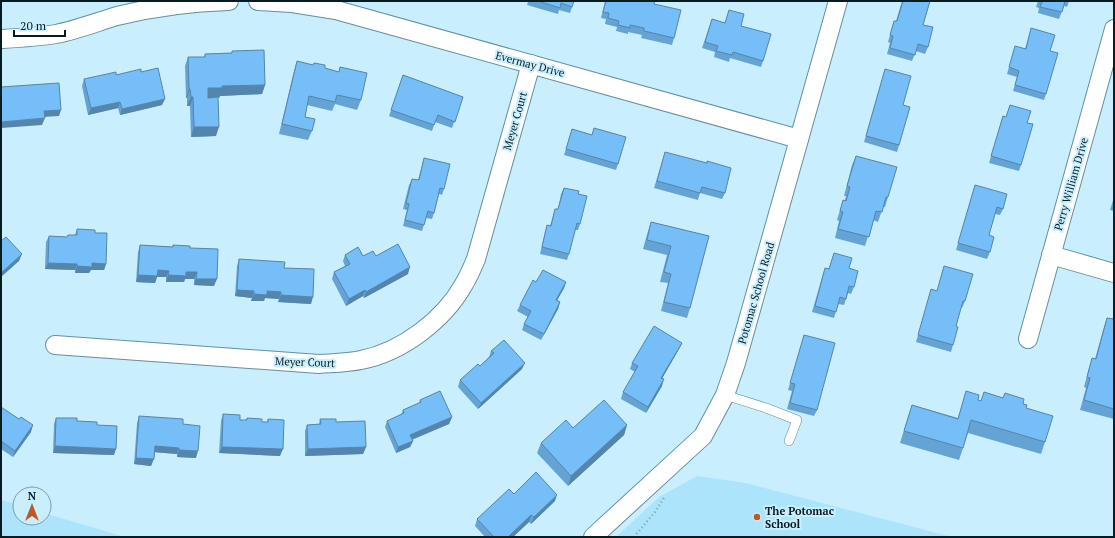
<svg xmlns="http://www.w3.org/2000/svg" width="1115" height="538" font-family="'PT Serif',serif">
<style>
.built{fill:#ace5fb}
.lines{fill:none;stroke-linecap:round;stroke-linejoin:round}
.lane-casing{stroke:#6290a0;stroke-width:10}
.street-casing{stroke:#6290a0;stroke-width:20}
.path{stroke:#809faa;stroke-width:2.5;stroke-dasharray:1 3;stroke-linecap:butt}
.lane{stroke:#fff;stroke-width:9}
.street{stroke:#fff;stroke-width:18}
.wall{fill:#65a3d4}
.shaded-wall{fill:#5385ad}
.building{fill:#76bef7;stroke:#5385ad}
.poi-dot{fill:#bc5727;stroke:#c9effe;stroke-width:1.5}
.labels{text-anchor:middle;stroke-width:4;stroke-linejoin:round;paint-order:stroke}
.street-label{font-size:11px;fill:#081b21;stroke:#c9effe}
.poi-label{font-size:11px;font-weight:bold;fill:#081b21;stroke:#c9effe;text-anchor:start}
</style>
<rect width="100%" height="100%" fill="#c9effe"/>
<!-- built -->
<g class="built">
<path d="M697 476 746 483 952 537H616L659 497Z"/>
<path d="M1 500 20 505V518H44V513L125 537H1Z"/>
</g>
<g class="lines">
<defs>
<path id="lane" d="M725 395 766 408 797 420 789 441"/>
<g id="street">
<path d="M258 1 292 3 336 10 799 139"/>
<path d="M1 39C19 38 38 37 56 34 77 30 97 22 117 16 154 7 191 2 229 1"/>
<path d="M1051 255 1114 273"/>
<path d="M1028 339 1114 29"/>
<path d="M55 345 319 364C333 363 347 363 361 360 402 352 444 320 464 284 469 276 472 268 476 259L531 64"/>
<path d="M593 537 703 436 725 395 736 363 838 1"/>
</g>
</defs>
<!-- lane casing -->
<use href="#lane" class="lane-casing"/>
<!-- street casing -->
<use href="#street" class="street-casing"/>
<!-- path -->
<path class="path" d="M634 537 655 512 665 496"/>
<!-- lane -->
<use href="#lane" class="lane"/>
<!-- street -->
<use href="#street" class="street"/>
</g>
<!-- wall -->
<g class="wall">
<path d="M525 1H574L570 13 559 10 558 14 527 5 528 2Z"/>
<path d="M605 1H655L654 4 674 38 672 45 641 38 642 35 628 32V34L616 31 617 27 605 24 606 19 601 18Z"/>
<path d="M902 1H930L923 25 928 47 925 54 916 51 912 61 887 54 890 43 888 42 894 21H896Z"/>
<path d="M1038 1H1069L1067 7 1064 6 1059 19 1038 13 1039 8 1036 7Z"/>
<path d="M729 10 741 26 763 61 761 67 730 58 729 62 714 57 715 52 702 48 712 19 725 23Z"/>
<path d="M1031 28 1050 51 1046 94 1044 100 1013 91 1017 77 1007 74 1015 46 1025 49Z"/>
<path d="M232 51 265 85 262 94 220 96 219 98H218L216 136 191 137 190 106H187V98H186L185 66 188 57H204L205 54 232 53Z"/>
<path d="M297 61 313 65 314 63 325 68 339 72 340 67 361 100 357 110 335 104 332 111 307 105 305 117 312 131 308 140 279 134 294 71Z"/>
<path d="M885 69 903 105 899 145 897 152 864 142Z"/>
<path d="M141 72 162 105 120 115 118 108 88 115 82 86 84 79Z"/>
<path d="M403 75 463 97 452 128 435 122 432 131 389 116Z"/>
<path d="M1010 105 1027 123 1021 165 1019 171 989 163 1003 116 1006 117Z"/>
<path d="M594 128 618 164 616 170 564 155 572 129 592 135Z"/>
<path d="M665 152 725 193 722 199 700 193 698 200 654 188Z"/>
<path d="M856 156 888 197 885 207H883L878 222 873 220 865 246 835 238 839 221 837 220 843 200H845L846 196H844L852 165Z"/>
<path d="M424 158 444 189 442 195 439 194 434 213 432 219 426 218 422 231 403 226 407 210 403 209 409 185 412 179 418 180Z"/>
<path d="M975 185 1003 209 1000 215 995 214 989 235 990 252 987 259 956 250Z"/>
<path d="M564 188 578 194 580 224 578 230H575L569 254 567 260 540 254 545 232 547 225 550 226 555 209H558L561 194Z"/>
<path d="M1114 197V211L1110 210Z"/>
<path d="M651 222 709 236 690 308 687 318 661 311 668 283 660 282 667 255 643 249 648 231Z"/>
<path d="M77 229 95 233 106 264 104 270H91L89 273H75V270L45 269 46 242 49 236 67 237 68 235H75Z"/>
<path d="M140 245 172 247 173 245 190 248 214 286 194 285V279H185L184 282H166V277H157L155 283 136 282 138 252Z"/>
<path d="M834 253 849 268 854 287 851 294 848 293 844 305 838 304 834 318 812 312 823 274 825 268H829Z"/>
<path d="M345 255 363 256H376L408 274 364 298 363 296 346 306 332 279 334 272 345 266 343 261Z"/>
<path d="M239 259 284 268 311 304 278 302 279 299 265 298 264 301H251L252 298 235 296 237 266Z"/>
<path d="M944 266 965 301 962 308 961 307 956 326 953 345 951 352 916 342 931 289 937 291Z"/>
<path d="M536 282H566L564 288 557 300 560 302 558 309 541 340 522 330 524 324 528 317 517 311 520 305Z"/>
<path d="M1107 318 1114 319V419L1080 410 1086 388 1084 387 1089 368 1092 358 1095 359 1104 327Z"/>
<path d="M804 335 817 410 814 416 787 409 792 391 788 390Z"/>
<path d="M682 343 679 349 662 378V386L646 413 621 399 623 392 635 372 630 369 632 363Z"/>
<path d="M491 351 522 369 478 409 458 387 460 380 480 366 489 357Z"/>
<path d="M966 391 978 400 981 401 984 392 1023 404 1045 442 1041 454 968 433 959 460 900 443 908 417 912 405 958 418Z"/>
<path d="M420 400 452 417 449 424 412 440 413 441 410 447 396 453 385 427 387 421 401 415 403 410 419 403Z"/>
<path d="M1 407 31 432 13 457 1 449Z"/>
<path d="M223 414 240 420H246L247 418 262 422H267L268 419 280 456 219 453 221 421Z"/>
<path d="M139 416 183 424 196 458 177 457V454L154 452 151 466 134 464 137 423Z"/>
<path d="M56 418 97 425 114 455 53 453 54 424Z"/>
<path d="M320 419 336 422 366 447 363 454 305 456V431L307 425 319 424Z"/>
<path d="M627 425 624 435 568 486 537 453 541 443Z"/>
<path d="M514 494 555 501 531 524 529 522 513 537H485L475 526 477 519Z"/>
</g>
<!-- shaded-wall -->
<g class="shaded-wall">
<path d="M265 85 262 94 220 96 219 98H204L208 88 222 86Z"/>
<path d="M189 89H190L187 98H186Z"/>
<path d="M191 97H193L190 106H187Z"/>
<path d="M165 99 162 105 120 115 122 109Z"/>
<path d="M120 102 118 108 88 115 91 108Z"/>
<path d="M61 110 59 116 42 117 44 111Z"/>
<path d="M45 118 42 125 1 128V122Z"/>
<path d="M194 127H219L216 136 191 137Z"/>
<path d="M22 254 19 261 1 277V273Z"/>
<path d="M48 263 77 264 75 270 45 269Z"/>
<path d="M92 263 106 264 104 270H91L89 273H75L77 266Z"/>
<path d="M410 267 408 274 364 298 366 292Z"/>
<path d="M158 270 169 271 166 277H157L155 283 136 282 138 275Z"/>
<path d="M186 272H197L194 279H185L184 282H166L168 275Z"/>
<path d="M196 279H217L214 286 194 285Z"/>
<path d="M566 282 564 288 554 306 556 300Z"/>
<path d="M237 290 254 291 252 298 235 296Z"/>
<path d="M365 290 363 296 346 306 349 299Z"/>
<path d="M267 291 281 292 279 299 265 298 264 301H251L254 294Z"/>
<path d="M281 295 313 297 311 304 278 302Z"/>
<path d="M560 302 558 309 541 340Z"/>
<path d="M682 343 679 349 659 384 661 378Z"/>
<path d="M525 363 522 369 478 409 481 403Z"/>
<path d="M664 379 662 386 646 413 648 407Z"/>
<path d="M452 417 449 424 408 441 410 435Z"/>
<path d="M33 425 31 432 13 457 15 451Z"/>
<path d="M627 425 624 435 568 486 571 476Z"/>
<path d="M413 441 410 447 396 453 398 447Z"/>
<path d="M55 446 116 449 114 455 53 453Z"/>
<path d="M155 446 179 448 177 454 152 452Z"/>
<path d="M222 447 283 449 280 456 219 453Z"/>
<path d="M366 447 363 454 305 456 308 449Z"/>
<path d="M179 450 198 451 196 458 177 457Z"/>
<path d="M136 458 154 459 151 466 134 464Z"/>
<path d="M557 495 555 501 531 524 534 517Z"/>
<path d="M531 515 529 522 513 537H508Z"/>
</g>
<!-- building -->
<g class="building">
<path d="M538 1H574L572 7 561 3 560 8Z"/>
<path d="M606 1H655L654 4 681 10 674 38 644 31V28L630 25V28L618 25 619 21 608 18 609 13 603 12Z"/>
<path d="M903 1H930L923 25 933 27 928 47 918 44 915 55 890 48 893 36 890 35 894 21H897Z"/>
<path d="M1039 1H1065L1062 12 1040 7 1042 2Z"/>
<path d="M729 10 744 14 741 26 771 34 763 61 733 52 732 55 716 51 718 46 705 42 712 19 725 23Z"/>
<path d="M1031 28 1055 35 1050 51 1058 53 1046 94 1015 85 1019 71 1009 67 1015 46 1026 49Z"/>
<path d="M264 50 265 85 222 86V88H208V98L218 97 219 127H194L193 97H191L190 89H189L188 57H205V54L232 53V51Z"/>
<path d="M297 61 313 65 314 63 325 65V68L339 72 340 67 367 73 361 100 337 95 335 102 309 96 305 117 315 119 312 131 282 124Z"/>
<path d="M158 68 165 99 122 109 120 102 91 108 84 79 116 72V75L141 69V72Z"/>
<path d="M885 69 911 76 903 105 910 107 899 145 866 136Z"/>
<path d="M403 75 463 97 455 122 438 115 434 125 391 110Z"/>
<path d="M59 83 61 110 44 111 45 118 1 122V87Z"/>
<path d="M1010 105 1031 111 1027 123 1033 124 1021 165 991 156 1003 116 1006 117Z"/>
<path d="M594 128 626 137 618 164 566 149 572 129 592 135Z"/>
<path d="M665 152 707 163V161L731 168 725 193 702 187 700 193 657 181Z"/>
<path d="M856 156 897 167 888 197H886L882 212 876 211 869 237 838 229 843 212 840 211 843 200 846 201 850 187 847 186Z"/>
<path d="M424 158 450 164 444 189 440 188 434 213 428 211 424 225 405 220 409 204 406 203 412 179 419 180Z"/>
<path d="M975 185 1007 194 1003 209 997 207 989 235 994 237 990 252 958 243Z"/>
<path d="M564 188 579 191 578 194 587 196 580 224 577 223 569 254 542 247 547 225 551 226 555 209H558Z"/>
<path d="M651 222 709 236 690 308 664 302 671 274 664 272 671 246 647 240Z"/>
<path d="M77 229 95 230V233H107L106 264 92 263V267L77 266V264L48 263 49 236 67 237 68 235H77Z"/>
<path d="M6 237 22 254 1 273V241Z"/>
<path d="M398 244 410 267 366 292 365 290 349 299 334 272 350 264 345 255 358 247 363 256 373 251 376 256Z"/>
<path d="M140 245 173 247V245L190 246V248L218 249 217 279H196L197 272H186V276L168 275 169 271 158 270 157 276 138 275Z"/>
<path d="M834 253 852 258 849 268 858 271 854 287 849 286 846 299 840 297 836 312 815 306 825 268 829 269Z"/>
<path d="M239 259 285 262 284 268 314 269 313 297 281 295V292L267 291V295L254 294V291L237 290Z"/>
<path d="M944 266 973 274 965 301H963L956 326 958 327 953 345 918 335 931 289 937 291Z"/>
<path d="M543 270 566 282 556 300 560 302 544 334 524 324 531 311 520 305 533 280 536 282Z"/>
<path d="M1107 318 1114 319V409L1084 400 1090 378 1087 377 1092 358 1096 359Z"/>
<path d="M654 326 682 343 661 378 664 379 648 407 623 392 638 366 632 363Z"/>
<path d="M804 335 835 343 817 410 790 403 795 384 790 383Z"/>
<path d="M504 340 525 363 481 403 460 380 478 364 480 366 494 353 491 351Z"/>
<path d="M440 391 452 417 410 435 413 441 398 447 387 421 404 413 403 410 421 402 420 400Z"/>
<path d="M966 391 979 395 978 400 981 401 984 392 1003 398 1005 393 1024 399 1023 404 1027 405 1026 408 1053 416 1045 442 971 420 963 448 904 431 912 405 958 419Z"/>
<path d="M604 400 627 425 571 476 541 443 566 420 573 428Z"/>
<path d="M1 407 19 419 21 417 33 425 15 451 1 441Z"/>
<path d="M223 414 240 415V420H247V418L262 419V422H268V419L284 420 283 449 222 447Z"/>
<path d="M139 416 183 419V424L200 426 198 451 179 450V448L155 446 154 459 136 458Z"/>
<path d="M56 418H77V421L97 422V425L117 426 116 449 55 446Z"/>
<path d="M320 419H336V422L365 421 366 447 308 449 307 425 321 424Z"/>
<path d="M536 472 557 495 534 517 531 515 508 537H494L477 519 509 489 514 494Z"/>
</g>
<!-- markers -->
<circle class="poi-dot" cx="757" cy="517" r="4"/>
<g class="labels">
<!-- street labels -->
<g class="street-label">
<text transform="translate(530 64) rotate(15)" y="4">Evermay Drive</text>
<text transform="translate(515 121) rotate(-74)" y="4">Meyer Court</text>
<text transform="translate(1071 184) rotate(-74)" y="4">Perry William Drive</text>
<text transform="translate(756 293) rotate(-74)" y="4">Potomac School Road</text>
<text transform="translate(305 362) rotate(2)" y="4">Meyer Court</text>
</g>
<!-- poi labels -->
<g class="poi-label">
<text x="765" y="515">The Potomac<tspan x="765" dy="13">School</tspan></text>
</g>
</g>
<!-- border -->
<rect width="1115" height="538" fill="none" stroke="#081b21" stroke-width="4"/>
<!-- north arrow -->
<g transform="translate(32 506)"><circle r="19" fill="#c9effe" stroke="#7c9aa6"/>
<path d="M0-3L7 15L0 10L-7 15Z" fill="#bc5727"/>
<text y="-6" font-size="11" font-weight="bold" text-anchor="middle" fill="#081b21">N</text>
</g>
<!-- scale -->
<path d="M14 30v6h51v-6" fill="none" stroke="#081b21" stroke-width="2"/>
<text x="20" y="30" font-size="12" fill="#081b21" stroke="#c9effe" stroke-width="3" paint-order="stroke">20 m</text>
</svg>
